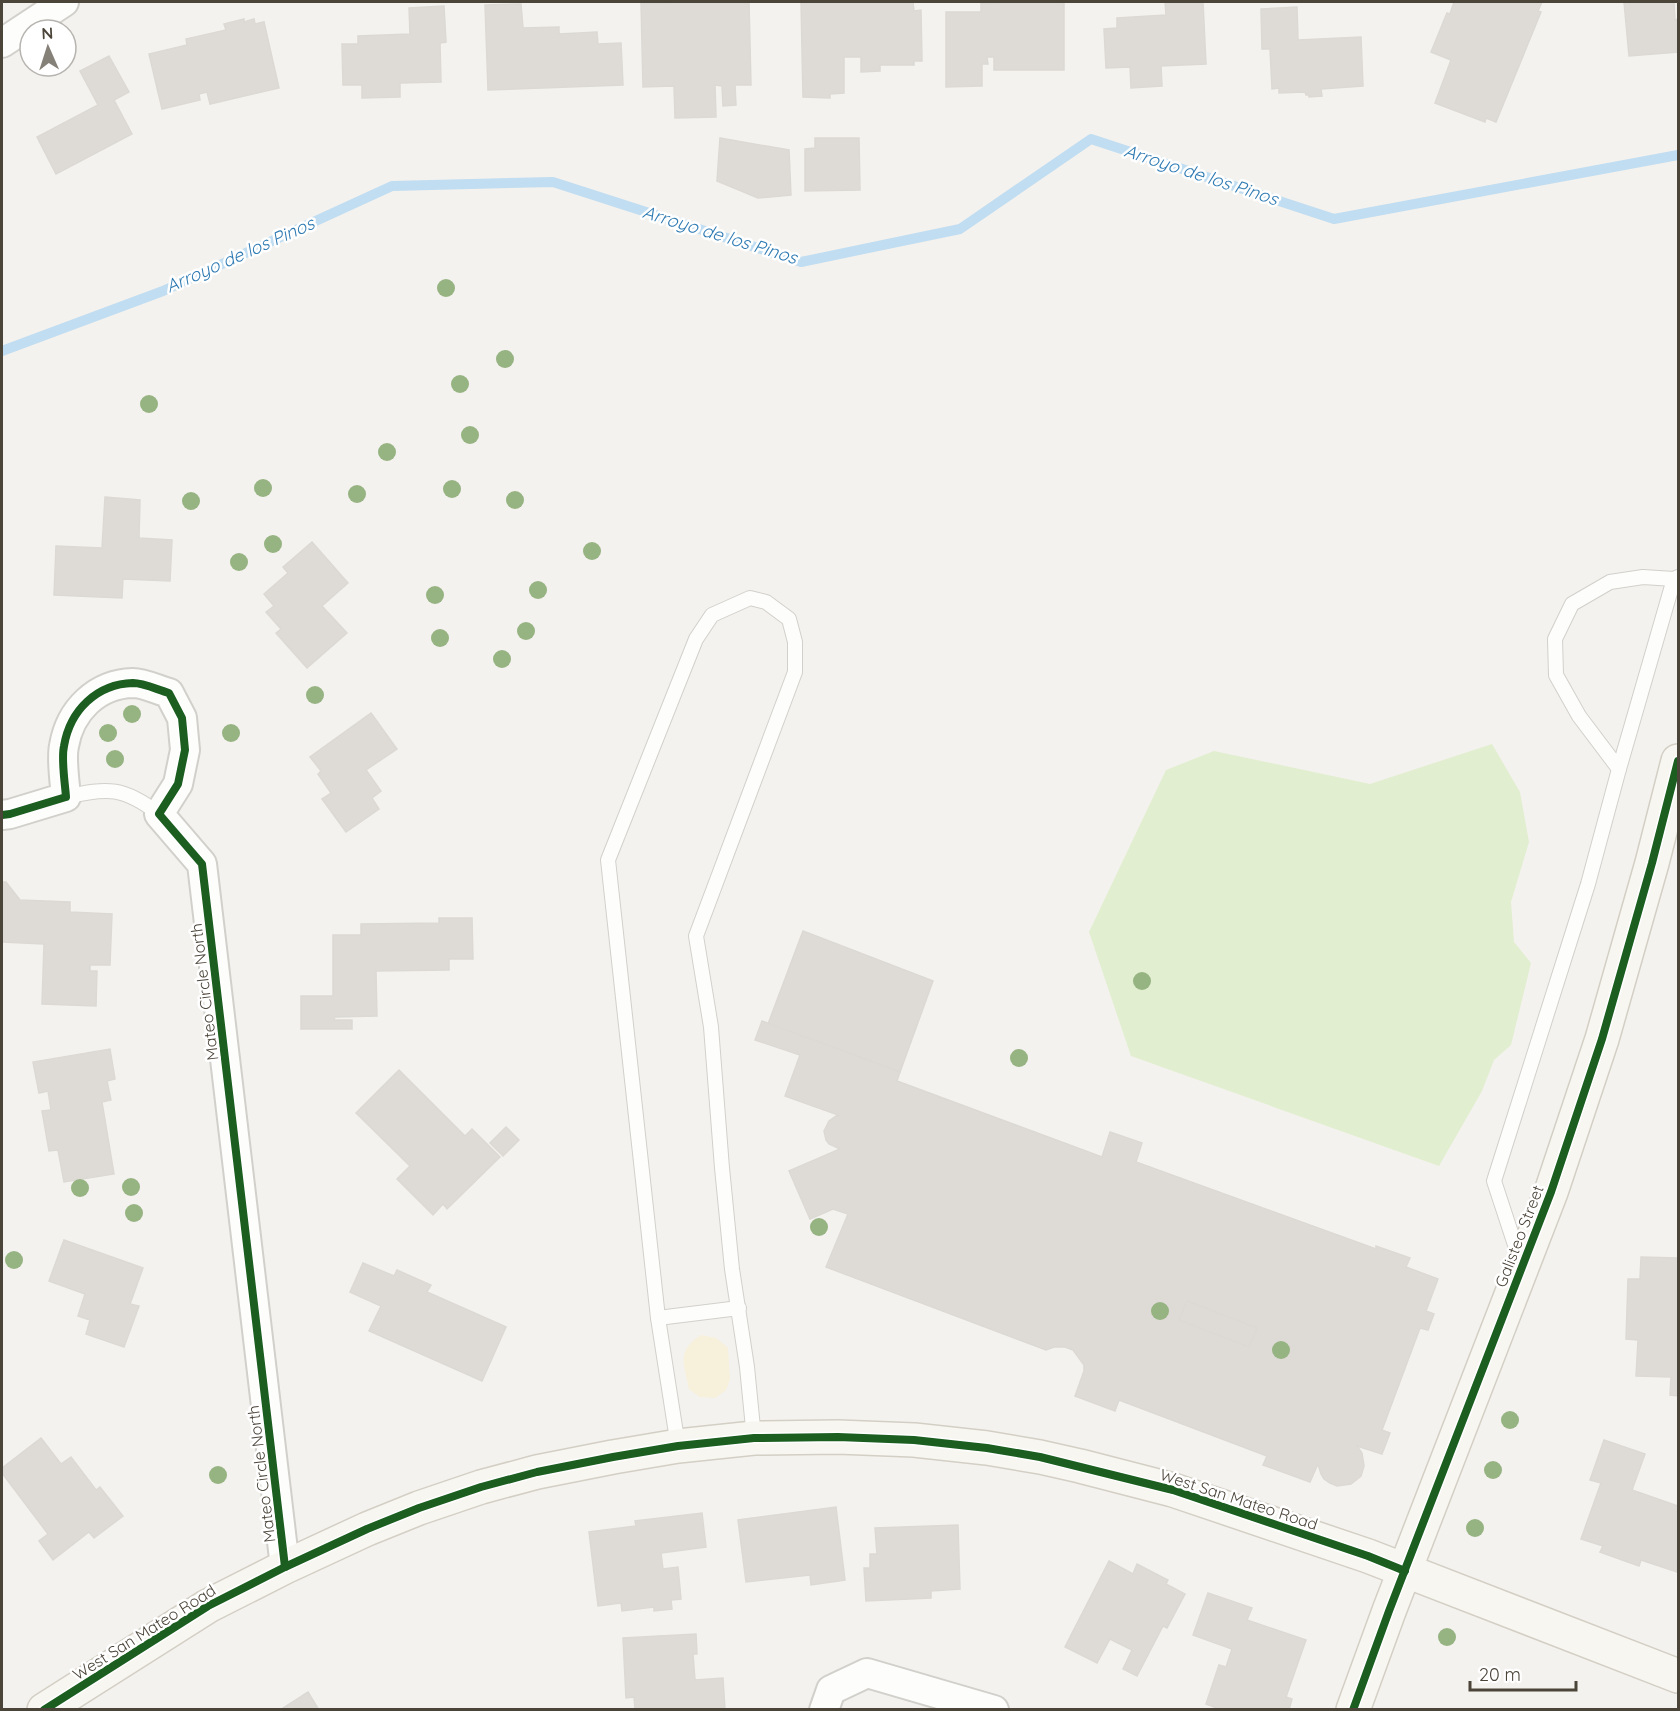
<svg xmlns="http://www.w3.org/2000/svg" width="1680" height="1711" font-family="Quicksand,sans-serif">
<style>
.green{fill:#e1eecf}
.sand{fill:#f7f0da}
.lines{fill:none;stroke-linecap:round;stroke-linejoin:round}
.stream{stroke:#c0ddf1;stroke-width:10}
.building{fill:#dedbd6;stroke:#dcd9d4;stroke-width:1.5}
.lane-casing{stroke:#d2d0cb;stroke-width:16}
.street-casing{stroke:#d2d0cb;stroke-width:32}
.secondary-casing{stroke:#d3cfc5;stroke-width:36}
.lane{stroke:#fdfdfc;stroke-width:14}
.street{stroke:#fdfdfc;stroke-width:28}
.secondary{stroke:#f7f6f1;stroke-width:33}
.cycleway-casing{stroke:#fff;stroke-width:11}
.cycleway{stroke:#1b5e20;stroke-width:8}
.tree{fill:#96b382}
.labels{text-anchor:middle;stroke-width:5;stroke-linejoin:round;paint-order:stroke}
.street-label{font-size:16px;fill:#4b4439;stroke:#fff}
.water-label{font-size:18px;font-style:italic;fill:#2e7ab2;stroke:#fff}
</style>
<rect width="100%" height="100%" fill="#f4f2ee"/>
<!-- green -->
<path class="green" d="M1492 744 1520 792 1529 842 1511 902 1514 942 1531 963 1511 1045 1494 1060 1482 1091 1439 1166 1131 1056 1089 932 1166 770 1214 751 1370 784Z"/>
<!-- sand -->
<path class="sand" d="M701 1335 716 1338 728 1348 730 1379 726 1390 715 1398 700 1397 689 1389C684 1363 676 1351 701 1335Z"/>
<g class="lines">
<!-- stream -->
<path class="stream" d="M2 351 163 291 392 186 553 182 801 262 960 229 1091 139 1334 219 1678 155"/>
</g>
<!-- building -->
<g class="building">
<path d="M707 2H749L751 85H735L736 105 723 106 722 86 715 85 716 117 675 118 674 86 643 87 641 3Z"/>
<path d="M801 2H913L914 11 921 10 922 61H914V65H880V71L861 72V57H844V93L830 94V98L803 97Z"/>
<path d="M1027 2H1064V70H994V57H987L988 64H982V86L946 87V12H981V3Z"/>
<path d="M1165 2H1203L1206 64 1161 66 1162 86 1131 88 1130 67 1106 68 1104 29 1117 28V18L1166 15Z"/>
<path d="M1454 2H1542L1538 11 1541 12 1496 122 1486 118 1485 122 1435 103 1451 60 1431 52 1447 13 1450 14Z"/>
<path d="M1624 2H1674L1675 20 1678 19V52L1629 56Z"/>
<path d="M521 4 523 28 559 27V34L597 32 598 44 621 43 623 85 488 90 485 5Z"/>
<path d="M444 6 446 42 440 43 441 82 400 83V97L362 98V85H343L342 44H358V36L410 34 409 8Z"/>
<path d="M1297 7 1298 40 1361 37 1363 86 1321 89 1322 96 1309 97V95H1306L1305 92 1279 93V88L1272 89 1270 49H1262L1261 9Z"/>
<path d="M244 19V22L254 19 255 24 264 22 279 88 210 104 207 92 199 94 200 100 162 109 149 54 187 45 186 39 226 30 224 24Z"/>
<path d="M109 56 129 92 114 100 132 134 56 174 37 137 98 105 80 71Z"/>
<path d="M720 138 789 150 791 195 758 198 717 181Z"/>
<path d="M815 138H859L860 190 805 191V149L815 148Z"/>
<path d="M105 497 140 500 139 538 172 540 170 581 123 579 122 598 54 595 56 546 102 548Z"/>
<path d="M312 542 348 583 322 606 347 633 307 668 276 633 281 629 266 612 274 606 264 594 288 573 283 567Z"/>
<path d="M371 713 397 749 366 770 381 791 372 798 379 809 346 832 322 799 331 793 318 774 321 771 310 757Z"/>
<path d="M2 882H6L20 900 70 902V912L112 914 110 965H90V971H97L96 1006 42 1004 44 944 2 942Z"/>
<path d="M439 918H472L473 959H449V970L376 971 377 1016 335 1017 334 1020H352V1029H301V996H333V935H361V924L439 923Z"/>
<path d="M803 931 933 981 900 1072 768 1024Z"/>
<path d="M762 1021 900 1072 897 1081 1102 1157 1110 1132 1142 1143 1136 1162 1376 1249V1246L1410 1258 1406 1267 1438 1279 1426 1311 1434 1314 1428 1330 1420 1328 1382 1430 1390 1433 1382 1454 1357 1446 1362 1453 1364 1466 1361 1476 1351 1484 1337 1486 1330 1483 1324 1479 1321 1474 1318 1464 1310 1482 1263 1465 1267 1456 1119 1400 1115 1411 1075 1396 1084 1371V1365L1073 1350 1065 1347H1054L1046 1350 826 1267 848 1214 833 1209 810 1219 789 1171 840 1149 829 1144 826 1140 824 1131 829 1121 836 1116H841L785 1096 800 1055 755 1040Z"/>
<path d="M110 1049 115 1079 107 1081 111 1100 102 1102 114 1174 64 1182 58 1150 49 1151 42 1111 51 1110 48 1091 39 1093 33 1062Z"/>
<path d="M399 1070 465 1136 472 1129 500 1157 447 1209 443 1204 433 1215 397 1179 410 1166 356 1113Z"/>
<path d="M506 1127 519 1140 503 1156 490 1143Z"/>
<path d="M64 1240 143 1268 130 1304 139 1306 124 1347 86 1334 90 1320 78 1316 85 1294 49 1281Z"/>
<path d="M1641 1257 1678 1258V1396L1670 1395 1671 1377 1636 1376 1638 1340 1626 1339 1628 1279H1640Z"/>
<path d="M363 1263 394 1276 397 1270 431 1285 427 1292 506 1327 482 1381 369 1331 381 1306 350 1292Z"/>
<path d="M1187 1301 1257 1328 1249 1347 1179 1320Z"/>
<path d="M41 1438 61 1464 71 1457 96 1490 100 1487 123 1516 94 1538 89 1532 53 1560 39 1541 48 1534 2 1473V1468Z"/>
<path d="M1604 1440 1645 1454 1632 1490 1678 1506 1677 1572 1641 1560 1639 1566 1600 1552 1603 1546 1581 1539 1601 1483 1590 1480Z"/>
<path d="M836 1507 845 1580 811 1585 810 1575 746 1582 738 1520Z"/>
<path d="M702 1513 706 1547 661 1553 663 1569 678 1567 681 1599 671 1600 672 1609 654 1611V1607L622 1611 621 1603 598 1606 589 1532 636 1526 635 1521Z"/>
<path d="M958 1525 960 1589 931 1591V1598L866 1601 864 1568H870V1554H877L875 1528Z"/>
<path d="M1109 1561 1133 1574 1137 1564 1168 1580 1166 1584 1185 1594 1167 1628 1163 1626 1137 1676 1123 1669 1132 1650 1110 1639 1097 1663 1065 1647Z"/>
<path d="M1208 1593 1252 1608 1247 1620 1306 1640 1286 1697 1292 1699 1289 1710H1222L1206 1704 1219 1665 1226 1667 1232 1649 1193 1635Z"/>
<path d="M696 1634 697 1654H693L695 1680 723 1678 725 1710H635L634 1697 626 1698 623 1638Z"/>
<path d="M308 1692 319 1710H280Z"/>
</g>
<g class="lines">
<defs>
<g id="lane">
<path d="M1619 769 1579 716 1556 675 1555 639 1572 604 1610 582 1643 577 1674 579"/>
<path d="M66 797C108 787 124 787 159 814"/>
<path d="M1519 1257 1494 1181 1588 884 1619 769 1674 579 1678 577"/>
<path d="M658 1318 739 1308"/>
<path d="M678 1446 658 1318 608 860 696 639 712 615 750 598 766 602 789 619 795 642V672L696 936 711 1027 722 1168 732 1269 747 1367 754 1438"/>
</g>
<g id="street">
<path d="M2 43 64 2"/>
<path d="M2 815 10 814 66 797C65 783 61 759 64 746 70 710 97 684 133 683 144 683 158 690 169 693L182 718 185 750 178 784 159 814 202 864 285 1567"/>
<path d="M824 1710 831 1690 867 1673 994 1710"/>
</g>
<g id="secondary">
<path d="M44 1710 208 1606 285 1567 367 1529 419 1508 481 1487 537 1472 613 1457 678 1446 754 1438 838 1437 914 1440 987 1448 1040 1457 1080 1466 1173 1490 1368 1556 1678 1676"/>
<path d="M1353 1710 1389 1611 1551 1192 1602 1039 1652 863 1678 761"/>
</g>
</defs>
<!-- lane casing -->
<use href="#lane" class="lane-casing"/>
<!-- street casing -->
<use href="#street" class="street-casing"/>
<!-- secondary casing -->
<use href="#secondary" class="secondary-casing"/>
<!-- lane -->
<use href="#lane" class="lane"/>
<!-- street -->
<use href="#street" class="street"/>
<!-- secondary -->
<use href="#secondary" class="secondary"/>
<defs>
<g id="cycleway">
<path d="M2 815 10 814 66 797C65 783 61 759 64 746 70 710 97 684 133 683 144 683 158 690 169 693L182 718 185 750 178 784 159 814 202 864 285 1567"/>
<path d="M44 1710 208 1606 285 1567 367 1529 419 1508 481 1487 537 1472 613 1457 678 1446 754 1438 838 1437 914 1440 987 1448 1040 1457 1173 1490 1368 1556 1405 1571"/>
<path d="M1353 1710 1389 1611 1551 1192 1602 1039 1652 863 1678 761"/>
</g>
</defs>
<!-- cycleway casing -->
<use href="#cycleway" class="cycleway-casing"/>
<!-- cycleway -->
<use href="#cycleway" class="cycleway"/>
</g>
<!-- trees -->
<g class="tree">
<circle cx="446" cy="288" r="9"/>
<circle cx="505" cy="359" r="9"/>
<circle cx="460" cy="384" r="9"/>
<circle cx="149" cy="404" r="9"/>
<circle cx="470" cy="435" r="9"/>
<circle cx="387" cy="452" r="9"/>
<circle cx="263" cy="488" r="9"/>
<circle cx="452" cy="489" r="9"/>
<circle cx="357" cy="494" r="9"/>
<circle cx="515" cy="500" r="9"/>
<circle cx="191" cy="501" r="9"/>
<circle cx="273" cy="544" r="9"/>
<circle cx="592" cy="551" r="9"/>
<circle cx="239" cy="562" r="9"/>
<circle cx="538" cy="590" r="9"/>
<circle cx="435" cy="595" r="9"/>
<circle cx="526" cy="631" r="9"/>
<circle cx="440" cy="638" r="9"/>
<circle cx="502" cy="659" r="9"/>
<circle cx="315" cy="695" r="9"/>
<circle cx="132" cy="714" r="9"/>
<circle cx="108" cy="733" r="9"/>
<circle cx="231" cy="733" r="9"/>
<circle cx="115" cy="759" r="9"/>
<circle cx="1142" cy="981" r="9"/>
<circle cx="1019" cy="1058" r="9"/>
<circle cx="131" cy="1187" r="9"/>
<circle cx="80" cy="1188" r="9"/>
<circle cx="134" cy="1213" r="9"/>
<circle cx="819" cy="1227" r="9"/>
<circle cx="14" cy="1260" r="9"/>
<circle cx="1160" cy="1311" r="9"/>
<circle cx="1281" cy="1350" r="9"/>
<circle cx="1510" cy="1420" r="9"/>
<circle cx="1493" cy="1470" r="9"/>
<circle cx="218" cy="1475" r="9"/>
<circle cx="1475" cy="1528" r="9"/>
<circle cx="1447" cy="1637" r="9"/>
</g>
<g class="labels">
<!-- street labels -->
<g class="street-label">
<text transform="translate(204 992) rotate(-97)" y="6">Mateo Circle North</text>
<text transform="translate(1519 1236) rotate(-69)" y="6">Galisteo Street</text>
<text transform="translate(261 1474) rotate(-97)" y="6">Mateo Circle North</text>
<text transform="translate(1239 1499) rotate(18)" y="6">West San Mateo Road</text>
<text transform="translate(144 1632) rotate(-32)" y="6">West San Mateo Road</text>
</g>
<!-- water labels -->
<g class="water-label">
<text transform="translate(1201 175) rotate(18)" y="6">Arroyo de los Pinos</text>
<text transform="translate(720 235) rotate(17)" y="6">Arroyo de los Pinos</text>
<text transform="translate(240 255) rotate(-24)" y="6">Arroyo de los Pinos</text>
</g>
</g>
<!-- border -->
<rect width="1680" height="1711" fill="none" stroke="#4b4439" stroke-width="6"/>
<!-- north arrow -->
<g transform="translate(48 48) rotate(357)"><circle r="28" fill="#ffffff" stroke="#b7b4b0" stroke-width="1.5"/>
<path d="M0-4.5L10 22L0 15L-10 22Z" fill="#868178"/>
<text y="-9" font-size="16" font-weight="bold" text-anchor="middle" fill="#4b4439">N</text>
</g>
<!-- scale -->
<path d="M1470 1681v9h106v-9" fill="none" stroke="#4b4439" stroke-width="3"/>
<text x="1479" y="1681" font-size="18" fill="#4b4439" stroke="#ffffff" stroke-width="4.5" paint-order="stroke">20 m</text>
</svg>
